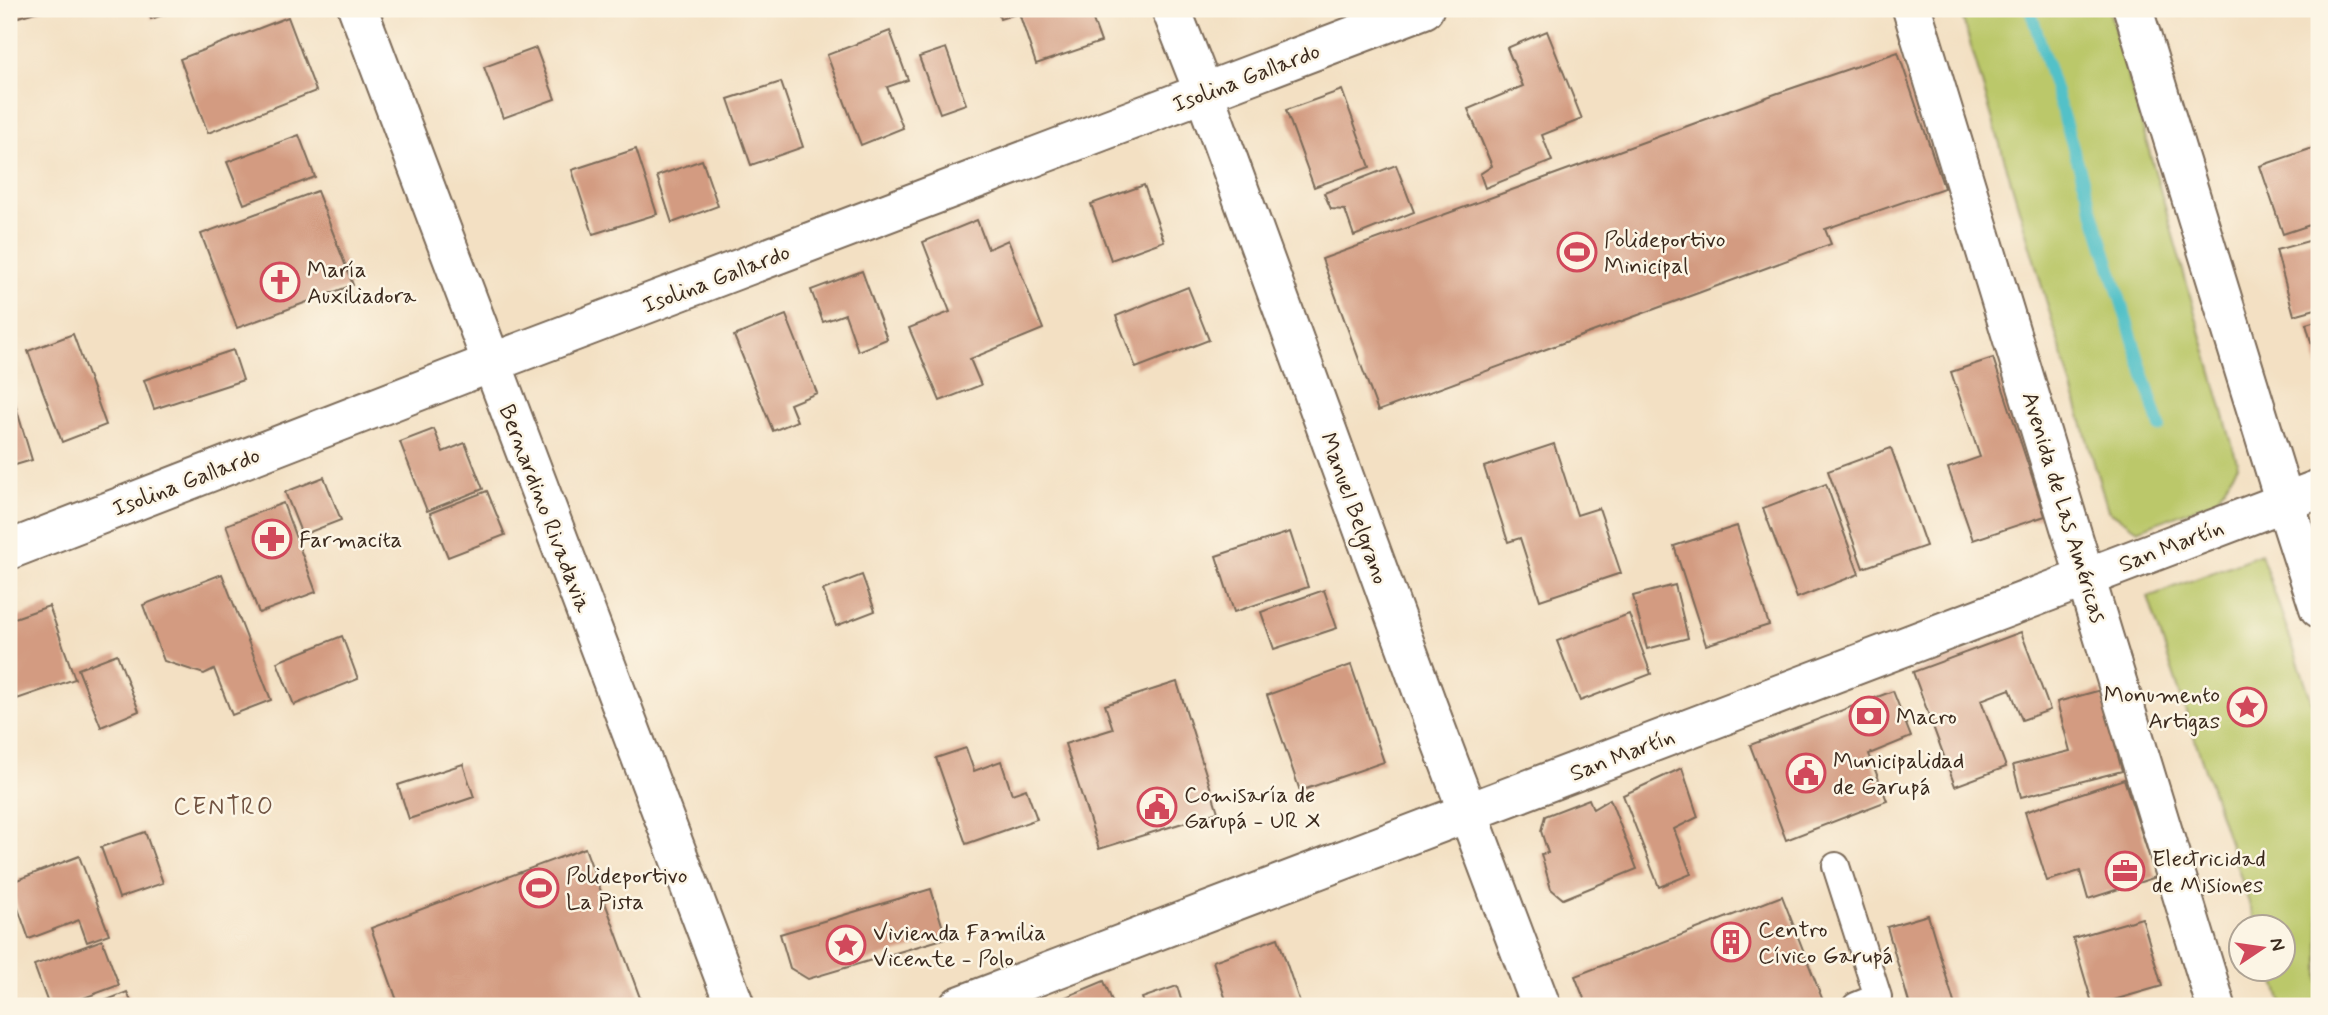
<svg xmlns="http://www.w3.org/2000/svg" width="2328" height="1015" font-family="Mynerve,sans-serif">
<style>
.green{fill:#bbc86a;stroke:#7b7944;stroke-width:2}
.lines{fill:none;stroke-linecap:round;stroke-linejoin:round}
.stream{stroke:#53c1c8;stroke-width:12}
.building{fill:#d39b81}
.service-casing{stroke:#7b6a58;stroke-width:30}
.minor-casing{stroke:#7b6a58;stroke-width:42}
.secondary-casing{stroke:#7b6a58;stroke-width:42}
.service{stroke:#fff;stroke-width:26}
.minor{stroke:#fff;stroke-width:38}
.secondary{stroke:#fff;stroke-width:38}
.labels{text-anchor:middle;stroke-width:5;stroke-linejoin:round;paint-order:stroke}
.street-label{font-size:23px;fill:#3b2a1e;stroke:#fcf5e5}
.poi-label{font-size:23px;fill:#3b2a1e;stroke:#fcf5e5;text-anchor:start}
.neighbourhood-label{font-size:24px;letter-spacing:2px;fill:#705241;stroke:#fcf5e5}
</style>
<rect width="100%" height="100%" fill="#fcf5e5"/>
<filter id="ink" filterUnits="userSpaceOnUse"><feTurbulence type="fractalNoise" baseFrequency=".0143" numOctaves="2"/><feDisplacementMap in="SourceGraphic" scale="14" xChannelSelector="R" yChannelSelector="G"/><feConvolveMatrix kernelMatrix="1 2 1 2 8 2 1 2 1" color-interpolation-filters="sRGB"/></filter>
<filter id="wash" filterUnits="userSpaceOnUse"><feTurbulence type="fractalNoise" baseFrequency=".00686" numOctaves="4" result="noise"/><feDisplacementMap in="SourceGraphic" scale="28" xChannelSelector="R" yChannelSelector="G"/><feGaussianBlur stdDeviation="1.57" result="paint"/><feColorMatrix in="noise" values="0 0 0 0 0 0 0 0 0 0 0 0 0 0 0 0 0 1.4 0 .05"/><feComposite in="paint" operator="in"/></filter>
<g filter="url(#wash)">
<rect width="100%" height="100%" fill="#f3e0c3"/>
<!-- green -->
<g class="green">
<path d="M1960 9H2109L2238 465 2216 500 2138 530 2108 510Z"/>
<path d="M2261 554 2319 722V1006H2283L2271 970H2282V928L2257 927 2148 597Z"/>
</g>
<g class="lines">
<!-- stream -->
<path class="stream" d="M2030 9 2160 427"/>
</g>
<g id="blocks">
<!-- building -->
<g class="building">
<path d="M9 9H45L9 20Z"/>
<path d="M147 9H181L151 19Z"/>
<path d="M997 9H1089L1101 42 1036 64 1019 13 1000 19Z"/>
<path d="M288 17 316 91 208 133 180 59Z"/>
<path d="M890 31 908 80 887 87 903 128 861 145 827 55Z"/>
<path d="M1547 31 1582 119 1542 135 1552 161 1485 188 1480 174 1492 166 1468 109 1523 86 1507 48Z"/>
<path d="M536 48 555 99 503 118 484 67Z"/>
<path d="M946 48 966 104 940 113 919 57Z"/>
<path d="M1898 52 1944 188 1825 229 1831 244 1378 411 1322 259 1778 93Z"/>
<path d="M781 82 803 147 751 165 728 99Z"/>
<path d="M1342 90 1370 167 1314 187 1286 110Z"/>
<path d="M299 135 315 177 244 204 227 162Z"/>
<path d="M2319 146V222L2283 234 2260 166Z"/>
<path d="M636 149 657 214 593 234 572 170Z"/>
<path d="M702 160 718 206 672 223 657 176Z"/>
<path d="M1396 165 1414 212 1354 236 1345 210 1331 209 1324 193Z"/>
<path d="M1144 185 1164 241 1111 260 1091 204Z"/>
<path d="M317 191 353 285 237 328 201 234Z"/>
<path d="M977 220 988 249 1008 240 1043 329 970 359 981 385 940 401 909 328 950 312 923 242Z"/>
<path d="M2319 238V308L2294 315 2276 250Z"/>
<path d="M862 271 887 339 858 351 845 314 823 322 811 290Z"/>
<path d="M1188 287 1209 340 1136 368 1116 316Z"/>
<path d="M786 315 817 393 790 404 797 421 773 431 734 336Z"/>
<path d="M2319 320V367H2318L2306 324Z"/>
<path d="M73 334 106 425 62 442 28 351Z"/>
<path d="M233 350 243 380 154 409 144 380Z"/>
<path d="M1993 358 2045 516 1973 540 1948 468 1980 457 1951 372Z"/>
<path d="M9 384 32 460 9 467Z"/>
<path d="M434 429 443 452 465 443 483 489 427 511 400 442Z"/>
<path d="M1554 444 1577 515 1599 508 1621 573 1540 600 1520 538 1508 542 1484 467Z"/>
<path d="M1891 448 1926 546 1863 568 1828 471Z"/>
<path d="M324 477 341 520 302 535 285 492Z"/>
<path d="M1826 484 1859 574 1797 598 1763 508Z"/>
<path d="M487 491 505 535 448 557 430 513Z"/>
<path d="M283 503 316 592 259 613 226 525Z"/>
<path d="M1737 526 1769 625 1706 645 1674 546Z"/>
<path d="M1290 532 1308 587 1234 612 1216 556Z"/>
<path d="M222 574 271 700 232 715 214 669 204 674 164 661 143 605Z"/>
<path d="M862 575 875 611 836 626 823 590Z"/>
<path d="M1675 585 1688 638 1647 649 1633 596Z"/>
<path d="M1324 590 1337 628 1274 649 1261 612Z"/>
<path d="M49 606 75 679 17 699 9 676V620Z"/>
<path d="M1629 614 1651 674 1580 701 1557 641Z"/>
<path d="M2021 632 2050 710 2022 720 2010 689 1981 700 2006 767 1955 786 1913 672Z"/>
<path d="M342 636 358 679 294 705 277 662Z"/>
<path d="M117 654 139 711 101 727 78 669Z"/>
<path d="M1351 665 1384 762 1300 791 1267 695Z"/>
<path d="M1177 682 1218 812 1099 849 1065 744 1113 729 1105 705Z"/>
<path d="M2101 690 2122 771 2021 797 2013 765 2070 751 2057 702Z"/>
<path d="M1893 691 1911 737 1869 754 1887 801 1786 840 1750 745Z"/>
<path d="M966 748 974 771 1001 761 1012 794 1026 789 1037 819 966 844 936 758Z"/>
<path d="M463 764 474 797 409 819 398 785Z"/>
<path d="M1682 768 1698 817 1674 829 1691 874 1659 887 1623 795Z"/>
<path d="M2124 779 2156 877 2088 899 2080 871 2047 881 2025 812Z"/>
<path d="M1589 799 1593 809 1610 799 1637 869 1563 899 1551 889 1541 854 1548 853 1541 831 1545 816Z"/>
<path d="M145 832 163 883 119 898 101 847Z"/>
<path d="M585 848 643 1006H399L371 928Z"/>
<path d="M79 856 109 934 87 942 79 920 29 939 9 883Z"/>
<path d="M931 889 946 938 808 979 790 968 780 934Z"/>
<path d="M1782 896 1825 1006H1587L1575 976Z"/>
<path d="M1928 915 1955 1006H1910L1887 927Z"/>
<path d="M2142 918 2162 986 2093 1006 2073 938Z"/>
<path d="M1278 938 1301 1006H1228L1213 961Z"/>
<path d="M102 940 119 985 62 1006H49L34 965Z"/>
<path d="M1104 981 1114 1006H1050L1049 1004Z"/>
<path d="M1177 986 1183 1006H1145L1142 998Z"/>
<path d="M127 992 133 1006H92Z"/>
</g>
</g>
</g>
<g filter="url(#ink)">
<use href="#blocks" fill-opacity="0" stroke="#7b6a58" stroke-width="2"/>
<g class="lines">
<defs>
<path id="service" d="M1836 866 1878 997 1856 1006"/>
<g id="minor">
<path d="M358 9 735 1006"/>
<path d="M1171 9 1204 93 1428 707 1541 1006"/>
<path d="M9 550 491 363 1424 9"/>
<path d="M959 1006 2319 489"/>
</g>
<g id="secondary">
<path d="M1912 9 2216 1006"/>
<path d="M2133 9 2285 503 2319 608"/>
</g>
</defs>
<!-- service casing -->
<use href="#service" class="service-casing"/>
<!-- minor casing -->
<use href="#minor" class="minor-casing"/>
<!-- secondary casing -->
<use href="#secondary" class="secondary-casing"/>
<!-- service -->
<use href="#service" class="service"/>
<!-- minor -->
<use href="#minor" class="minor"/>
<!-- secondary -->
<use href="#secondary" class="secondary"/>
</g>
</g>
<!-- icons -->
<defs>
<symbol id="stadium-ring" viewBox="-11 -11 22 22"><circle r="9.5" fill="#fcf5e5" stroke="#d1495b" stroke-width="1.5"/><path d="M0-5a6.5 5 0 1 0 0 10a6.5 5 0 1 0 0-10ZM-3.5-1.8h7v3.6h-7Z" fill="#d1495b"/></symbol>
<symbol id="church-ring" viewBox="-11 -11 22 22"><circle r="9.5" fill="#fcf5e5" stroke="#d1495b" stroke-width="1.5"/><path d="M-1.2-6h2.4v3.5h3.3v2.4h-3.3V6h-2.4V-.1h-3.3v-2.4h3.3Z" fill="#d1495b"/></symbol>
<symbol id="pharmacy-ring" viewBox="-11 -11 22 22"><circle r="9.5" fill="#fcf5e5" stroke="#d1495b" stroke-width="1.5"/><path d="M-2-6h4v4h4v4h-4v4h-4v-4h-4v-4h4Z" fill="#d1495b"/></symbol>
<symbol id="sight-ring" viewBox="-11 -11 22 22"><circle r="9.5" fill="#fcf5e5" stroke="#d1495b" stroke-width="1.5"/><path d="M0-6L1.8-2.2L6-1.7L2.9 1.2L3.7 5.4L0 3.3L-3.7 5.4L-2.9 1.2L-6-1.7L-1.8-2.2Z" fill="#d1495b"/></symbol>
<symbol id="bank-ring" viewBox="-11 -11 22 22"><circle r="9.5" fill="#fcf5e5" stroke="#d1495b" stroke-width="1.5"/><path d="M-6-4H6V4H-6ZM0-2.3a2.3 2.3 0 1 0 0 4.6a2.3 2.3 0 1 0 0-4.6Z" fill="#d1495b"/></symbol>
<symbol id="civic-ring" viewBox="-11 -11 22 22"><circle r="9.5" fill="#fcf5e5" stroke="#d1495b" stroke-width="1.5"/><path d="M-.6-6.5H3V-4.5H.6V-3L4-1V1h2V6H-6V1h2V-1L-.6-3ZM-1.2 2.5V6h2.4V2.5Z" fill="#d1495b"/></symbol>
<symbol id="office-ring" viewBox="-11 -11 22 22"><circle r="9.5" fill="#fcf5e5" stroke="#d1495b" stroke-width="1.5"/><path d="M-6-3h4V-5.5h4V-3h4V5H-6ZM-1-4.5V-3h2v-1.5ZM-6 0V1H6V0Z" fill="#d1495b"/></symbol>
<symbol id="building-ring" viewBox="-11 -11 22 22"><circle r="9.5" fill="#fcf5e5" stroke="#d1495b" stroke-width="1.5"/><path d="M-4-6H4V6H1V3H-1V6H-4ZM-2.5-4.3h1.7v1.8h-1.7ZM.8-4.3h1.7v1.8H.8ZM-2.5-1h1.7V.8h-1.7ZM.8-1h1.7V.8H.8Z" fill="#d1495b"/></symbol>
</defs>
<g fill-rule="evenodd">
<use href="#stadium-ring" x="1555" y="230" width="44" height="44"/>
<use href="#church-ring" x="258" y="260" width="44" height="44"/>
<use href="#pharmacy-ring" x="250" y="517" width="44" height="44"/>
<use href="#sight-ring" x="2225" y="685" width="44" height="44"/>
<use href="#bank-ring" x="1847" y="694" width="44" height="44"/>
<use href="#civic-ring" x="1784" y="751" width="44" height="44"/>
<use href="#civic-ring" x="1135" y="785" width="44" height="44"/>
<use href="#office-ring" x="2103" y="849" width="44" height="44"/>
<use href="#stadium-ring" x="517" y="866" width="44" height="44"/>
<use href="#building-ring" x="1709" y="920" width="44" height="44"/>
<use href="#sight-ring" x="824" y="923" width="44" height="44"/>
</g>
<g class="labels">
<!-- street labels -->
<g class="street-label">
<text transform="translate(1246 77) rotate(-21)" y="8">Isolina Gallardo</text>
<text transform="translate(716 278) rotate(-21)" y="8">Isolina Gallardo</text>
<text transform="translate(186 481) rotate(-21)" y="8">Isolina Gallardo</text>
<text transform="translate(2065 507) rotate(73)" y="8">Avenida de Las Américas</text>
<text transform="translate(546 508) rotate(69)" y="8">Bernardino Rivadavia</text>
<text transform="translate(1355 508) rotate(70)" y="8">Manuel Belgrano</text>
<text transform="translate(2171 545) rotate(-21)" y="8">San Martín</text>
<text transform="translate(1622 754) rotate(-21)" y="8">San Martín</text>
</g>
<!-- poi labels -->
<g class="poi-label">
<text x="1604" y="247">Polideportivo<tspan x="1604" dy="26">Minicipal</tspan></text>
<text x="307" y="277">María<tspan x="307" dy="26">Auxiliadora</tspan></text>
<text x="299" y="547">Farmacita</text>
<text x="2220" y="702" text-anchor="end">Monumento<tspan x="2220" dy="26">Artigas</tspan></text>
<text x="1896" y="724">Macro</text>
<text x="1833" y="768">Municipalidad<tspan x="1833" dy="26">de Garupá</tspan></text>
<text x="1184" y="802">Comisaría de<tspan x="1184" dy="26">Garupá - UR X</tspan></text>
<text x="2152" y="866">Electricidad<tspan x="2152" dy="26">de Misiones</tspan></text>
<text x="566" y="883">Polideportivo<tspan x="566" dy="26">La Pista</tspan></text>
<text x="1758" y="937">Centro<tspan x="1758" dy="26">Cívico Garupá</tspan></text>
<text x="873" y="940">Vivienda Familia<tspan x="873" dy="26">Vicente - Polo</tspan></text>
</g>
<!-- neighbourhood labels -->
<g class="neighbourhood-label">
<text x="224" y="814">CENTRO</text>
</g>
</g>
<!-- margin -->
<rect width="2328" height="1015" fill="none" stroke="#fcf5e5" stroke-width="35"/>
<!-- north arrow -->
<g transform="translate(2262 948) rotate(77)"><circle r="33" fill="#fcf5e5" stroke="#afa495" stroke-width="2"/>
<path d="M0-5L12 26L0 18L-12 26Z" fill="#d1495b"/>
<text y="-10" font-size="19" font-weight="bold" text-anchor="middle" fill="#3b2a1e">N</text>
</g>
</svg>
